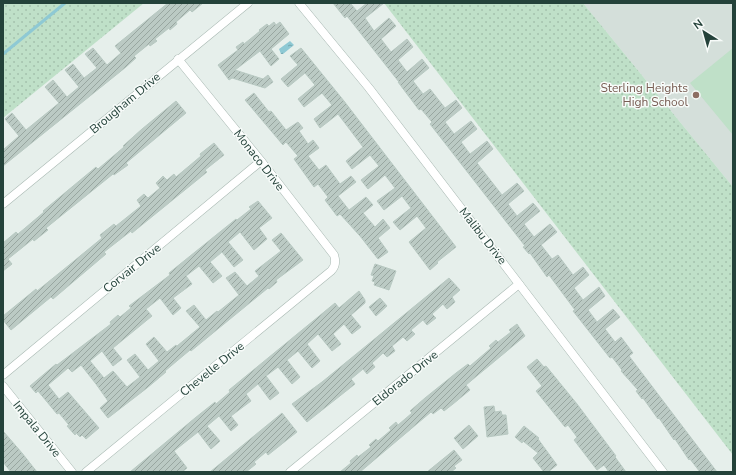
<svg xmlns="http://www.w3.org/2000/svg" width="736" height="475" font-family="'Nunito Sans',sans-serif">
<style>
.built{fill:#d4dfda}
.green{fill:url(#green-dots)}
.pitch{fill:#bfe0c8}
.water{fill:url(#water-ripples)}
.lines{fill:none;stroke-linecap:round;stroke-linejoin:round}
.stream{stroke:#8ec9d4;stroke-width:3}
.building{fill:url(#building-hatch);stroke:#b8c9c2}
.street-casing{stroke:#a8b8b2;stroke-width:9}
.street{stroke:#fff;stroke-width:8}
.education-dot{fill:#8d6e63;stroke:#f7fbf9;stroke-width:1.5}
.labels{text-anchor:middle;stroke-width:3;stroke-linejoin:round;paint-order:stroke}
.education-label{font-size:12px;fill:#785e54;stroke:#f7fbf9;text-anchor:end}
.street-label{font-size:12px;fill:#24423a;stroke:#f7fbf9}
</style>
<defs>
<pattern id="green-dots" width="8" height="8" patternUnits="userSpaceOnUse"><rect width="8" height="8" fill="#bfe0c8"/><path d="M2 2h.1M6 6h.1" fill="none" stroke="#a4c1ad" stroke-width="1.8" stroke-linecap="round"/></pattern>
<pattern id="water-ripples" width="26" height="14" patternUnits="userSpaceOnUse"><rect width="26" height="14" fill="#8ec9d4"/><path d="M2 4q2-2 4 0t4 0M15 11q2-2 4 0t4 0" fill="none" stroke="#74a5ad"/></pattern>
<pattern id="building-hatch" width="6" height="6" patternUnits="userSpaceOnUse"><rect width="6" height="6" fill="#bbcac4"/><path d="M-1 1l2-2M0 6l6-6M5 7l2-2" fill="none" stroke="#98a6a0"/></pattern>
</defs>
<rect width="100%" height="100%" fill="#e6efeb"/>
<!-- built -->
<path class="built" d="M583 3H733V187Z"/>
<!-- green -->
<g class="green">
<path d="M3 3H144L3 118Z"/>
<path d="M384 3H583L733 187V455Z"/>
</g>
<!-- pitch -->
<path class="pitch" d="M733 48V135L690 83Z"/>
<!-- water -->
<path class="water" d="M290 41 294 45 283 54H281L279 49Z"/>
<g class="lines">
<!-- stream -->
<path class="stream" d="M3 54 65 3"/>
</g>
<!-- building -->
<g class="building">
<path d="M168 3H203L192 12 190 10 176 22 177 24 170 30 169 28 155 39 157 41 150 46 149 44 134 56 136 58 126 67 3 166V150L19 136 5 119 12 113 26 130 59 103 45 87 53 80 67 97 79 87 65 70 73 64 84 78 97 68 85 54 93 48 107 65 121 53 115 46Z"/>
<path d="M333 3H350L357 11 367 3H384L365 18 374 31 389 18 396 26 381 39 391 52 407 39 413 47 398 60 407 72 422 59 429 68 413 81 423 94 430 89 445 108 456 100 462 108 445 122 454 134 471 121 477 129 461 142 470 154 487 141 493 149 477 163 502 195 517 183 524 191 508 204 517 216 533 203 540 211 524 224 534 237 550 224 557 232 541 245 552 259 558 255 573 275 583 267 589 275 574 288 583 300 599 287 605 296 588 310 597 322 613 309 620 317 605 329 615 342 621 337 633 353 629 356 717 472H700L690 459 689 460 675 439 674 440 659 418 658 419 643 398 642 399 636 391 638 390 621 371 622 370 612 357 610 358 573 311 575 310 549 275 547 277 530 253 529 254 523 247 525 246 430 124 432 122 421 109 419 110 398 82H399L347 16 345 18Z"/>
<path d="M274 22 276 25 280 22 289 34 271 49 279 59 271 66 260 51 235 70 263 79 268 75 273 82 265 88 232 78 229 80 218 65 238 50 236 47 243 42 244 44 260 31 259 30 267 24 269 26Z"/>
<path d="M301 48 344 101 456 247 437 262 438 263 430 270 409 242 426 228 417 216 400 230 393 222 411 208 402 196 384 210 377 201 395 188 385 175 368 189 361 180 379 166 370 155 352 169 346 161 363 147 338 114 320 128 314 119 332 105 322 93 304 107 298 99 315 85 305 73 288 87 281 79 298 65 290 56Z"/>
<path d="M254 93 269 112 271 111 286 130 298 122 303 128 299 131 308 144 313 140 319 148 308 156 319 170 326 165 340 184 351 176 356 182 338 196 349 210 366 197 373 205 363 213 375 227 383 219 390 228 378 238 388 252 378 259 360 236 340 214 337 216 325 200 328 197 318 184 314 187 294 159 298 156 286 142 283 145 245 100Z"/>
<path d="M176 101 186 113 126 163 128 165 114 175 113 174 46 228 48 230 34 241 33 239 8 259 12 264 3 271V243L16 232 18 234 44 212 43 211 96 167 98 169 124 147 123 146 142 129Z"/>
<path d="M214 143 224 155 205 170 207 172 132 233 131 231 104 252 106 254 53 299 51 297 11 330 3 320V316L36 289 37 291 63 270 102 238 100 235 114 224 116 226 141 206 137 200 144 194 148 198 160 188 156 183 163 176 167 180 174 174 176 177 201 156 200 154Z"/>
<path d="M258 201 272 218 259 228 267 239 254 250 240 232 228 242 243 260 234 267 222 252 210 262 222 276 213 283 199 266 186 276 192 284 173 298 181 308 173 315 160 298 146 309 152 316 113 348 122 359 113 366 102 351 90 361 104 378 113 371 127 387 140 377 127 360 135 354 148 370 159 361 146 344 154 337 167 352 176 345 177 346 200 327 186 311 194 305 206 320 217 311 218 312 239 295 226 278 235 272 247 286 259 276 255 271 281 251 272 240 281 233 303 260 276 280 277 282 269 289 268 288 191 351 190 350 165 371 166 372 147 388 108 418 100 408 108 401 96 384 81 365 72 372 68 368 48 385 59 399 68 392 99 428 86 439 82 435 80 437 76 433 75 435 67 426 69 425 59 413 57 414 38 391 36 393 30 386 56 364 57 365 111 324 110 322 118 315 120 317 131 308 129 306 170 275 169 273 236 219 237 220 251 209 249 207Z"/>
<path d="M375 264 396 271 389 290 374 285 375 282 372 281 374 276 371 275Z"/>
<path d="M449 278 460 290 452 297 455 302 447 309 443 304 432 314 436 318 427 325 423 320 411 330 415 334 407 341 403 337 392 346 395 351 387 357 383 353 372 363 375 367 367 374 363 369 351 379 355 384 307 422 292 404 322 382Z"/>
<path d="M359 291 365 300V303L351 315 361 327 352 334 344 324 333 334 341 344 332 351 318 334 307 344 320 361 312 368 298 351 287 360 300 377 292 384 278 367 266 376 279 393 270 400 258 384 246 394 251 401 231 416 238 425 231 431 219 416 207 426 220 441 211 449 198 432 174 451 187 468 182 472H130L195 418 215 402 216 404 230 392 229 390 335 303 339 308Z"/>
<path d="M380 298 387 306 376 316 369 307Z"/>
<path d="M517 324 525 336 466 385 470 390 453 404 444 411 441 408 433 414 431 412 360 472H340L351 463 350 461 357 455 358 457 371 447 369 445 376 439 378 441 391 430 389 428 396 422 398 425 412 413 410 411 425 398 456 373 468 364 470 366 491 348 489 346 496 340 498 342 511 332 509 330Z"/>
<path d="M537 359 544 367 546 366 577 404 616 456 615 457 626 472H609L604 465 597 470 574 440 577 437 568 425 565 427 536 391 542 386 527 367Z"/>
<path d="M494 406 495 412 501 411 502 415H506L508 434 487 437 484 407Z"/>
<path d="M282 413 297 432 268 455 266 452 254 462 256 464 246 472H210Z"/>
<path d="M469 425 478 436 463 449 454 438Z"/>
<path d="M524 426 539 438 538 439 557 465 548 472H544L533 458 538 453 523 441 522 443 515 437Z"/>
<path d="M3 431 22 453 37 472H11L3 462Z"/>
<path d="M454 450 462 460 454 466 456 468 451 472H427Z"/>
</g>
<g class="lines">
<defs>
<g id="street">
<path d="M299 3 369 88 663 472"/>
<path d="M3 204 248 3"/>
<path d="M3 375 261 161"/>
<path d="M3 386 72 472"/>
<path d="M86 472 331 271C336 266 336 261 334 255L261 161 178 59"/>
<path d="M290 472 519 284"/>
</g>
</defs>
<!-- street casing -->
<use href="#street" class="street-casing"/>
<!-- street -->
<use href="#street" class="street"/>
</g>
<!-- markers -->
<circle class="education-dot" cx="696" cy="95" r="4"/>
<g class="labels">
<!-- education labels -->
<g class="education-label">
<text x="688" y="92">Sterling Heights<tspan x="688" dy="14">High School</tspan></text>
</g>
<!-- street labels -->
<g class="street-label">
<text transform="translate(125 103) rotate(-40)" y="4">Brougham Drive</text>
<text transform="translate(259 160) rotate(52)" y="4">Monaco Drive</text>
<text transform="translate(483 236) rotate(52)" y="4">Malibu Drive</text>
<text transform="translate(132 268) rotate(-39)" y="4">Corvair Drive</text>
<text transform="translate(212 369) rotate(-39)" y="4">Chevelle Drive</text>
<text transform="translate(405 378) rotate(-39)" y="4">Eldorado Drive</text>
<text transform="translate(37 429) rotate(51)" y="4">Impala Drive</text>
</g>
</g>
<!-- border -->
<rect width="736" height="475" fill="none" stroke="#24423a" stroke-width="8"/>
<!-- north arrow -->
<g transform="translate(704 32) rotate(323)" stroke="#f7fbf9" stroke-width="3" paint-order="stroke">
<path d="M0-3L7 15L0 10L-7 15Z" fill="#24423a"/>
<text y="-6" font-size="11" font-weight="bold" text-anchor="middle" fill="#24423a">N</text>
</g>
</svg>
